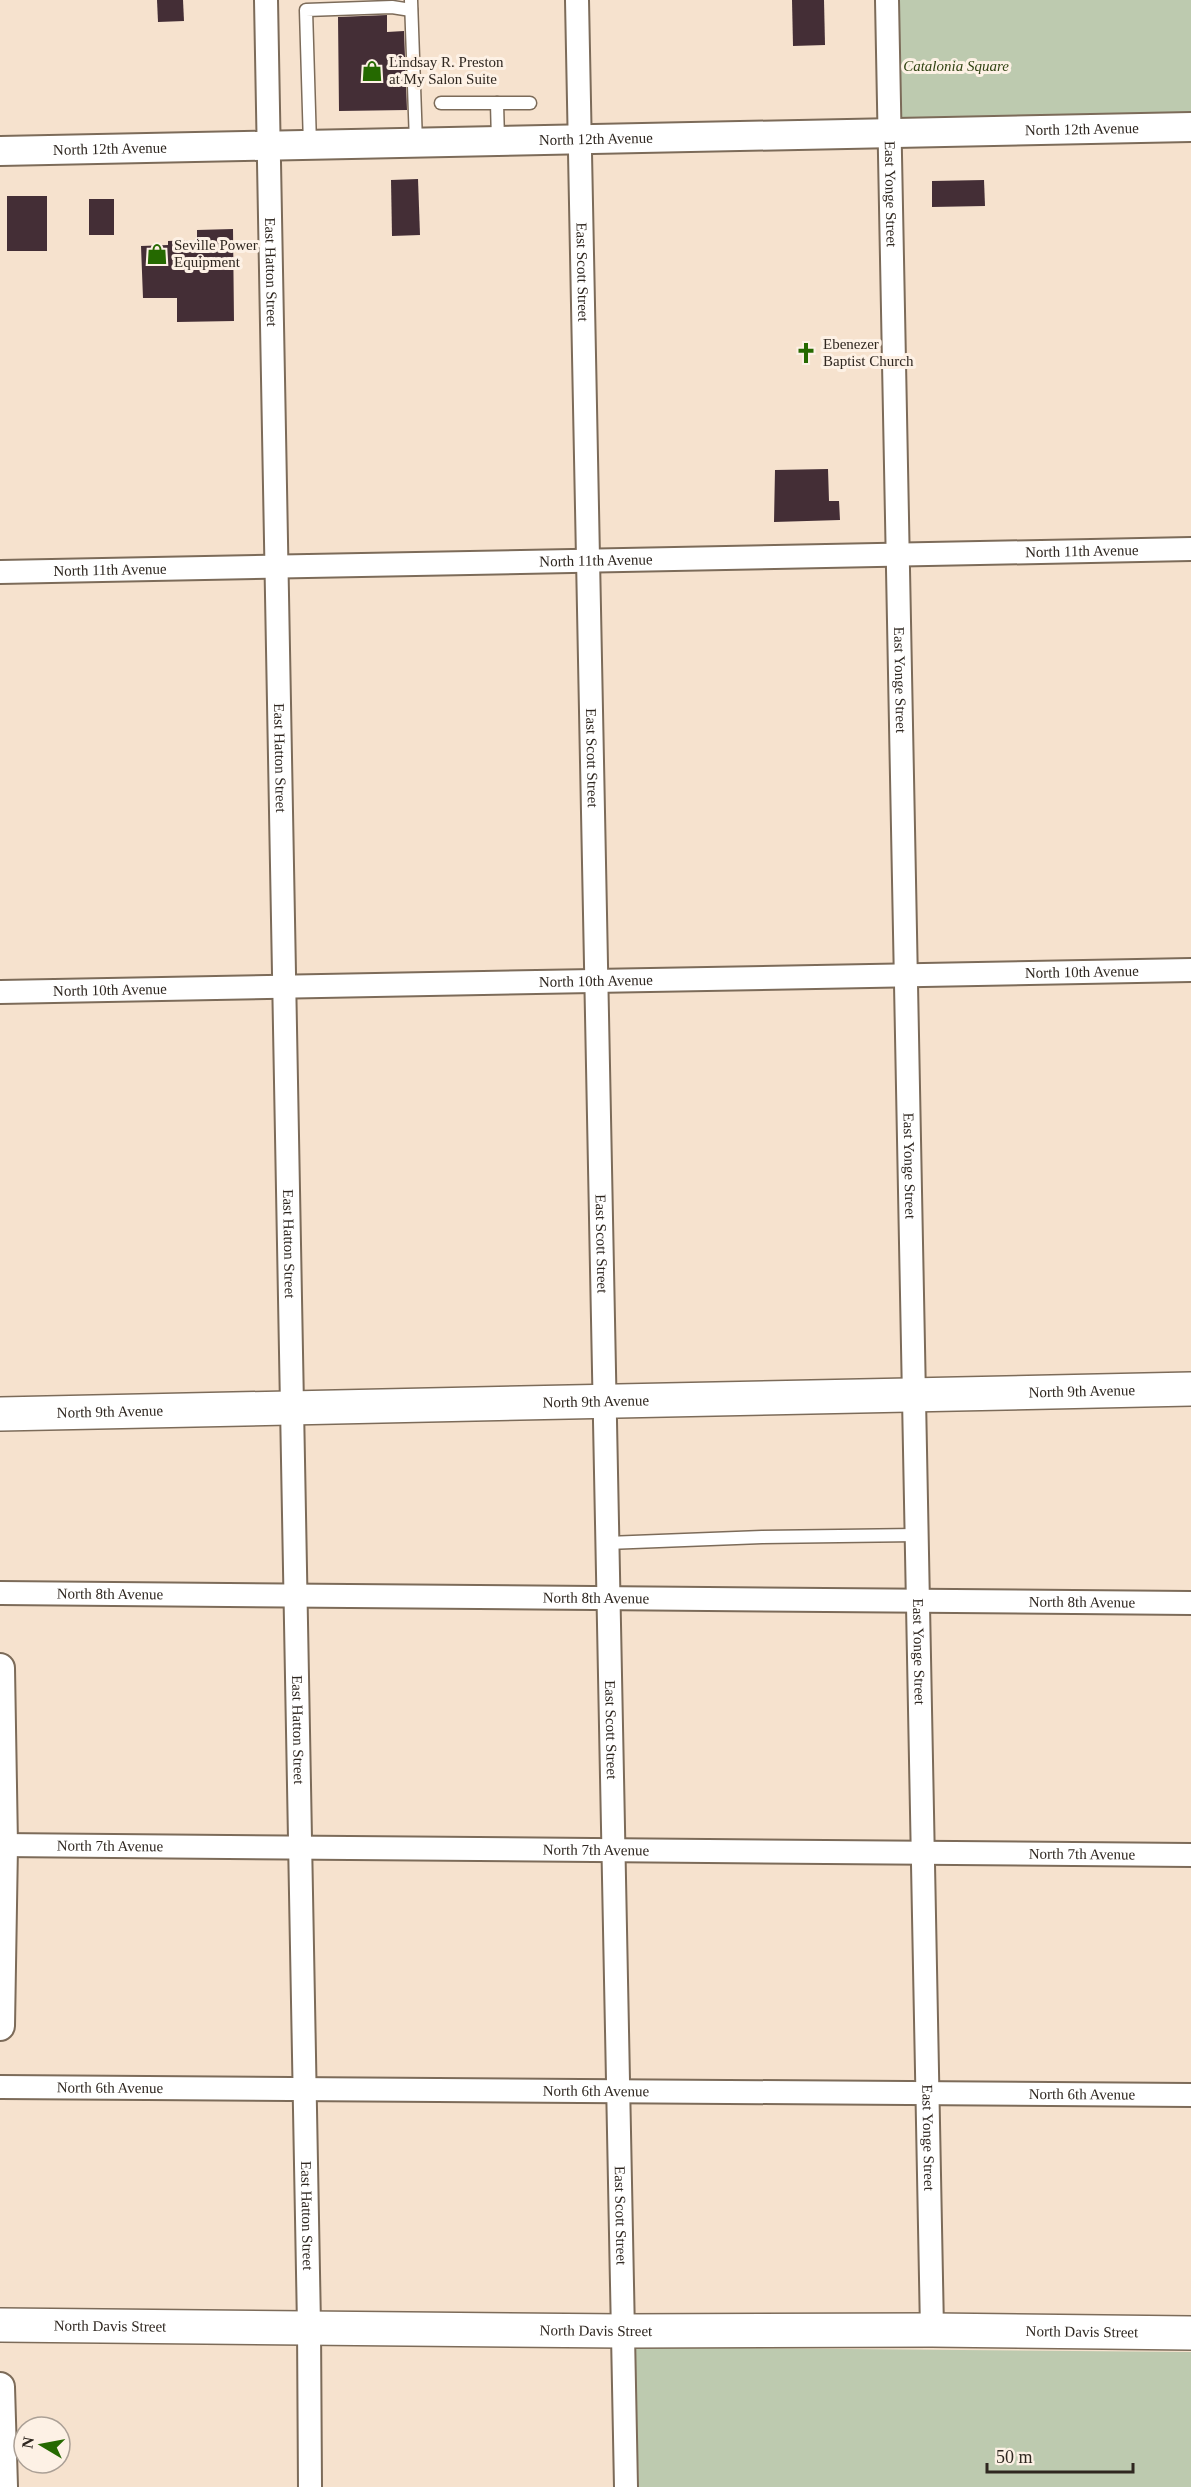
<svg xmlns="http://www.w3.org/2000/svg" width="1191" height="2487" font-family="'Times New Roman',serif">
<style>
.park{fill:#bdcaaf}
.building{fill:#442e36}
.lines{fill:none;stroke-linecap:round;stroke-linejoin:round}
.service-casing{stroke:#7c6b59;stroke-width:15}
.minor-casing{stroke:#7c6b59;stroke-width:26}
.tertiary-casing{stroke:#7c6b59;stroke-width:32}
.secondary-casing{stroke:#7c6b59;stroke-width:36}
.service{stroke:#fff;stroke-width:12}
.minor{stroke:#fff;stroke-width:22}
.tertiary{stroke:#fff;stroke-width:28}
.secondary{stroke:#fff;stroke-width:33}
.labels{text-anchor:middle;stroke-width:6;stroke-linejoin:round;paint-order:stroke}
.poi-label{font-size:15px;fill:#2f2720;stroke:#fdf1e5;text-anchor:start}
.park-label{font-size:15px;font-style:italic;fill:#314312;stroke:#fdf1e5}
.street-label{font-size:15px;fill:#2f2720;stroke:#fdf1e5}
</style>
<rect width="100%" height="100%" fill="#f6e2ce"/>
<!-- park -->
<g class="park">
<path d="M887 0H1191V127L890 133Z"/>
<path d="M634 2347 1191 2352V2487H639Z"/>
</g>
<!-- building -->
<g class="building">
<path d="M157 0H183L184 21 158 22Z"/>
<path d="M792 0H824L825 45 793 46Z"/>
<path d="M387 15V32L404 31 407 110 339 111 338 17Z"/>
<path d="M418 179 420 235 392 236 391 180Z"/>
<path d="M984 180 985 206 932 207V181Z"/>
<rect x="7" y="196" width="40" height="55"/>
<rect x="89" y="199" width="25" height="36"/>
<path d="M233 229 234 321 177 322V298H143L141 246 168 245V241L197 240V230Z"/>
<path d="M828 469 829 501H839L840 520 774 522 775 470Z"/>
</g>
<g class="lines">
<defs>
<g id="service">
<path d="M411 0 416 143"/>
<path d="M441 103H530"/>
<path d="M497 103 498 141"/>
<path d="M310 145 306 10 392 7 411 10"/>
<path d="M607 1543 762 1537 917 1535"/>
</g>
<g id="minor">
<path id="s1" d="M266 0 309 2326 310 2487"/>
<path id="s2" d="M577 0 626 2487"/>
<path id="s3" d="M887 0 932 2330"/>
<path id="s4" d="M0 572 1191 549"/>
<path id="s5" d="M0 992 1191 970"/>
<path id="s6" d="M0 1593 1191 1603"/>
<path id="s7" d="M0 1845 1191 1855"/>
<path id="s8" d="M0 2087 1191 2095"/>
</g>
<g id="tertiary">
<path id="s9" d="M0 151 1191 127"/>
<path d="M0 1668 3 1845 0 2026"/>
<path d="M0 2387 3 2487"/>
</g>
<g id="secondary">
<path id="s10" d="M0 1414 1191 1389"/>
<path id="s11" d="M0 2325 623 2331 932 2330 1191 2333"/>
</g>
</defs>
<!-- service casing -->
<use href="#service" class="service-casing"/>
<!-- minor casing -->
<use href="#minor" class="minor-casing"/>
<!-- tertiary casing -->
<use href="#tertiary" class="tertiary-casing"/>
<!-- secondary casing -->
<use href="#secondary" class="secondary-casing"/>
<!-- service -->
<use href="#service" class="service"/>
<!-- minor -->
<use href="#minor" class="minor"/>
<!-- tertiary -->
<use href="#tertiary" class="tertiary"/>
<!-- secondary -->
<use href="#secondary" class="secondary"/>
</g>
<!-- icons -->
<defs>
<symbol id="shop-bare" viewBox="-9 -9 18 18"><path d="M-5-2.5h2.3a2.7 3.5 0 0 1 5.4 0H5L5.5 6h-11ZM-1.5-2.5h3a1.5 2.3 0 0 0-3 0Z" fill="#256900" stroke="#fdf1e5" stroke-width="2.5" paint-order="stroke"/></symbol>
<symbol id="church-bare" viewBox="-9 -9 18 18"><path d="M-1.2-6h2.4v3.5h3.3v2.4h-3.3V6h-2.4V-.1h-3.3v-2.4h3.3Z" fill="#256900" stroke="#fdf1e5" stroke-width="2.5" paint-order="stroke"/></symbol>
</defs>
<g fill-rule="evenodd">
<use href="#shop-bare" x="357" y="56" width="30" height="30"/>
<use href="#shop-bare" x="142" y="239" width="30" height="30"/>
<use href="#church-bare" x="791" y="338" width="30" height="30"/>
</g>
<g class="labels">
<!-- poi labels -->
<g class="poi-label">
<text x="389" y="67">Lindsay R. Preston<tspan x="389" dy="17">at My Salon Suite</tspan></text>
<text x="174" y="250">Seville Power<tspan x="174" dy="17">Equipment</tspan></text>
<text x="823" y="349">Ebenezer<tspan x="823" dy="17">Baptist Church</tspan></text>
</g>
<!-- park labels -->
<g class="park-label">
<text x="956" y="71">Catalonia Square</text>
</g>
<!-- street labels -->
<g class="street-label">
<text dy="5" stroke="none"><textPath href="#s9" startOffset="1082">North 12th Avenue</textPath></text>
<text dy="5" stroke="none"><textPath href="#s9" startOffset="596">North 12th Avenue</textPath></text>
<text dy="5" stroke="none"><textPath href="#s9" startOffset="110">North 12th Avenue</textPath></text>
<text dy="5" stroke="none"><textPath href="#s3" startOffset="194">East Yonge Street</textPath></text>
<text dy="5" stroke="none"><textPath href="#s1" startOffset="272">East Hatton Street</textPath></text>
<text dy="5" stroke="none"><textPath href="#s2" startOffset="272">East Scott Street</textPath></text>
<text dy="5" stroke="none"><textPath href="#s4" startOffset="1082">North 11th Avenue</textPath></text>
<text dy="5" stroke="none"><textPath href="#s4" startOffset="596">North 11th Avenue</textPath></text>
<text dy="5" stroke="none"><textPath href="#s4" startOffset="110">North 11th Avenue</textPath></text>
<text dy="5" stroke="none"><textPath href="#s3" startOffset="680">East Yonge Street</textPath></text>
<text dy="5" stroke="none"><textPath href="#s1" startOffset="758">East Hatton Street</textPath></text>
<text dy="5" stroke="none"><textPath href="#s2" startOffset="758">East Scott Street</textPath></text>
<text dy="5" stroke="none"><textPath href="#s5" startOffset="1082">North 10th Avenue</textPath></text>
<text dy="5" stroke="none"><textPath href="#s5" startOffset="596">North 10th Avenue</textPath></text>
<text dy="5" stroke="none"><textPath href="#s5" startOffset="110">North 10th Avenue</textPath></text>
<text dy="5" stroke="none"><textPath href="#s3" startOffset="1166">East Yonge Street</textPath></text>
<text dy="5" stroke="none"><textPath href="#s1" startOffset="1244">East Hatton Street</textPath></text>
<text dy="5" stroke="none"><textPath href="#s2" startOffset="1244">East Scott Street</textPath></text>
<text dy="5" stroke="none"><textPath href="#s10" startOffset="1082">North 9th Avenue</textPath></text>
<text dy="5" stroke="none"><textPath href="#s10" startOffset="596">North 9th Avenue</textPath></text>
<text dy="5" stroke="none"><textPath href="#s10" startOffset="110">North 9th Avenue</textPath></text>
<text dy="5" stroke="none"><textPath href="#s6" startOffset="110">North 8th Avenue</textPath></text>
<text dy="5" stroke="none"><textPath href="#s6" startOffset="596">North 8th Avenue</textPath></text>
<text dy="5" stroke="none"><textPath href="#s6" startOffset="1082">North 8th Avenue</textPath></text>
<text dy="5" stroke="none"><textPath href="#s3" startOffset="1652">East Yonge Street</textPath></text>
<text dy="5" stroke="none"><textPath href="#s1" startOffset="1730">East Hatton Street</textPath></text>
<text dy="5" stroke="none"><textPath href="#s2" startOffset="1730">East Scott Street</textPath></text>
<text dy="5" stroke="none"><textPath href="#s7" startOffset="110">North 7th Avenue</textPath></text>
<text dy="5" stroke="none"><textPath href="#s7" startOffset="596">North 7th Avenue</textPath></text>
<text dy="5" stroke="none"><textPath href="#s7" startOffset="1082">North 7th Avenue</textPath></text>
<text dy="5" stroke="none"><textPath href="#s8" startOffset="110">North 6th Avenue</textPath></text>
<text dy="5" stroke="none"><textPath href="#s8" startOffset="596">North 6th Avenue</textPath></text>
<text dy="5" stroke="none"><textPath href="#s8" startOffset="1082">North 6th Avenue</textPath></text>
<text dy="5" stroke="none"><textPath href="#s3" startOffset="2138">East Yonge Street</textPath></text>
<text dy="5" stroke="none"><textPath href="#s1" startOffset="2216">East Hatton Street</textPath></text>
<text dy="5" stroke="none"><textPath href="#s2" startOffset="2216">East Scott Street</textPath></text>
<text dy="5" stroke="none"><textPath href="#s11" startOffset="110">North Davis Street</textPath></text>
<text dy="5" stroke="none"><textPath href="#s11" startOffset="596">North Davis Street</textPath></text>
<text dy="5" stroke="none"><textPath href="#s11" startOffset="1082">North Davis Street</textPath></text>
</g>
</g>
<!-- north arrow -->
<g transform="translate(42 2445) rotate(280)"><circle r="28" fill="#fdf1e5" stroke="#aba096" stroke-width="1.5"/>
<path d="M0-4.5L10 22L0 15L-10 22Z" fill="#256900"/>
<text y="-9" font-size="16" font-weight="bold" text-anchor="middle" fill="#2f2720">N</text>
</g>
<!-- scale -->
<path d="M987 2463v9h146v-9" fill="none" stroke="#2f2720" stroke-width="3"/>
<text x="996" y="2463" font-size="18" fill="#2f2720" stroke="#fdf1e5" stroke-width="4.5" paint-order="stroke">50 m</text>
</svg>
